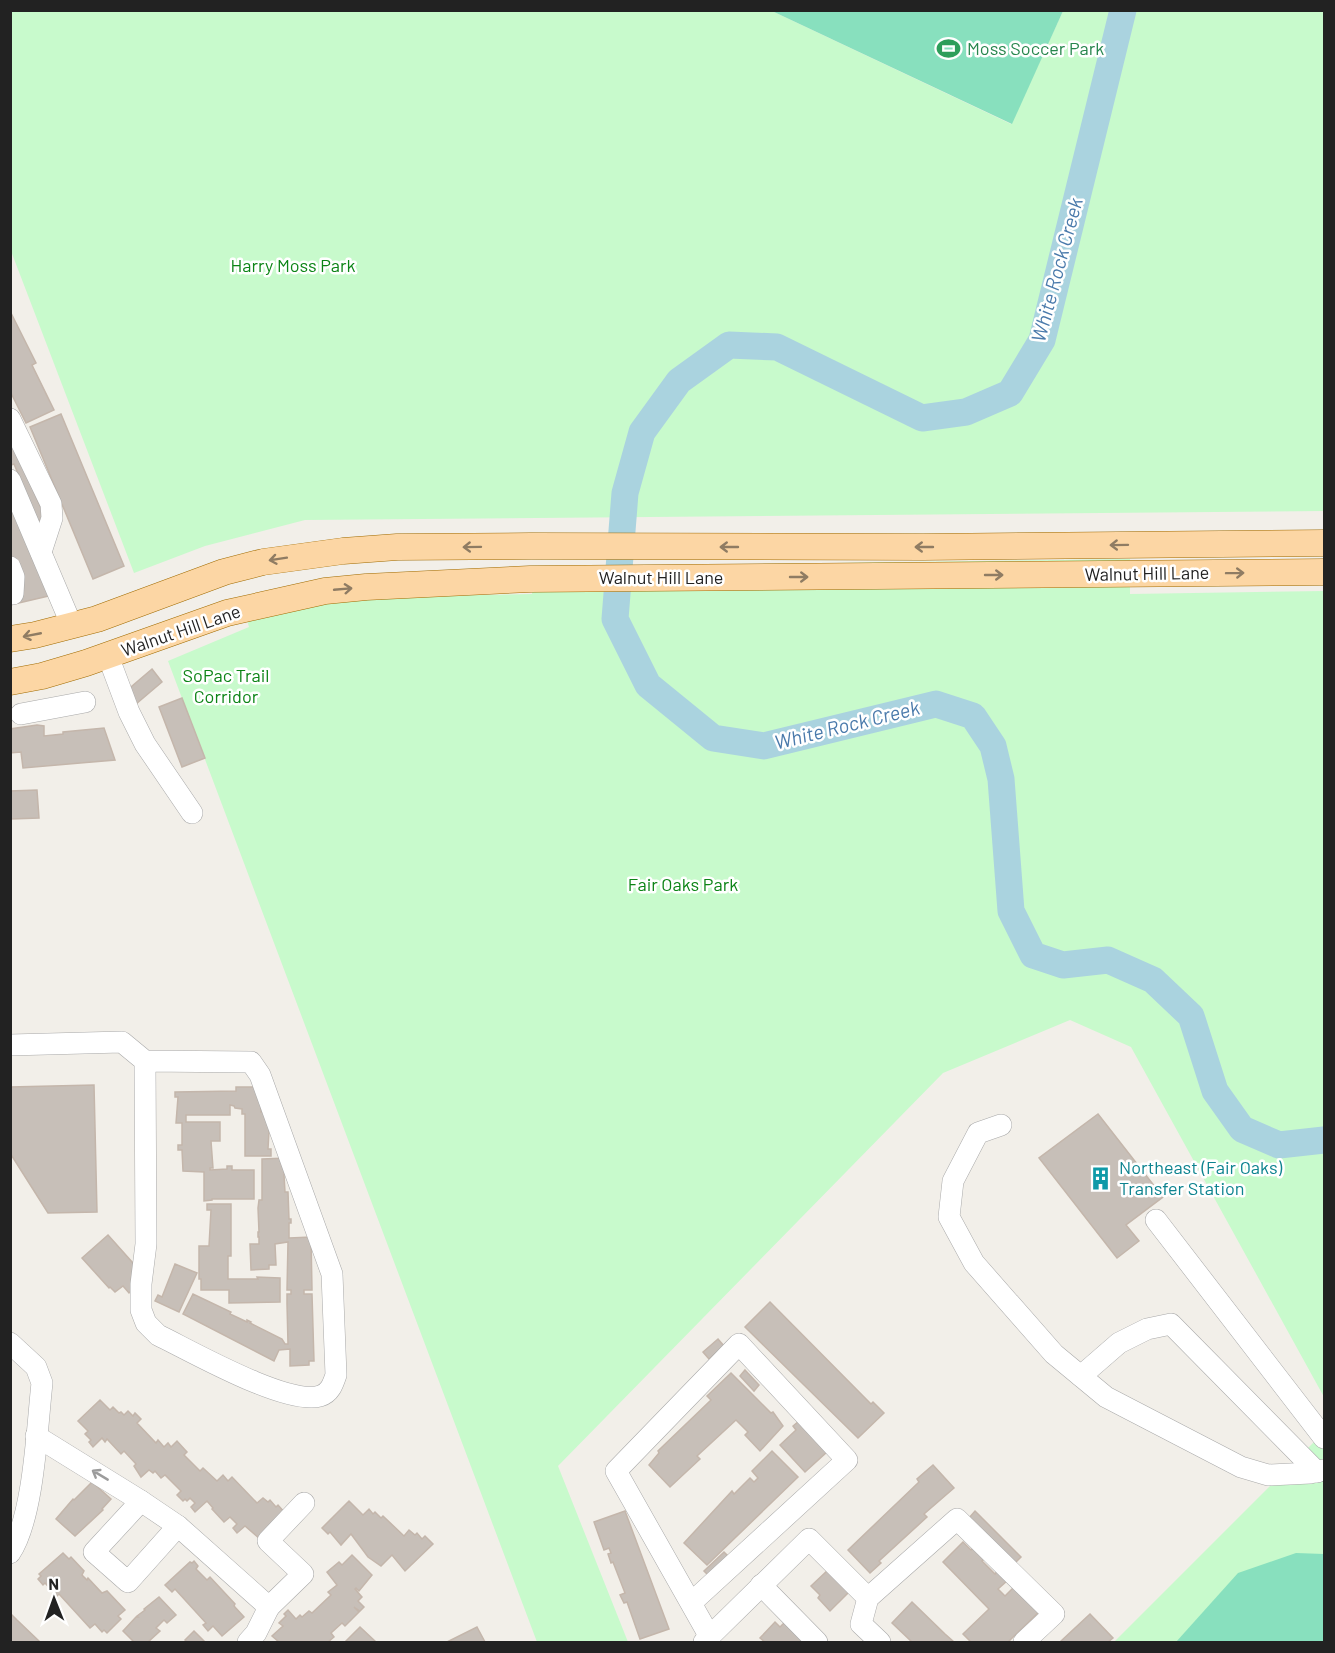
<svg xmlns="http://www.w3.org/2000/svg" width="1335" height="1653" font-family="Barlow,sans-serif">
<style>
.park{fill:#c8facc}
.pitch{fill:#88e0be}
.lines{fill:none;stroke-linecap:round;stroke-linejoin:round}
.river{stroke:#aad3df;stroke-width:27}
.building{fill:#c7bfb8;stroke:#c4b6ab;stroke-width:1.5}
.minor-casing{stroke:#a9a9a9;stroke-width:22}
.major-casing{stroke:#a06b00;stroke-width:27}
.minor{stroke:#fff;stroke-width:21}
.major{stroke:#fcd6a4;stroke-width:26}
.oneway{stroke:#8f7c63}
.oneway2{stroke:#9c9c9c}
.labels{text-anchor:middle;stroke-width:5;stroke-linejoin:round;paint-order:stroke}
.leisure-label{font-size:18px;fill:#27864d;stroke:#fff;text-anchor:start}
.park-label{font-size:18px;fill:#0c8416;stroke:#fff}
.street-label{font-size:18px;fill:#222;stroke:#fff}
.culture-label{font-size:18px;fill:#0d838f;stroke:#fff;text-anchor:start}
.water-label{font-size:20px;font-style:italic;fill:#4a7aab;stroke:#fff}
</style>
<rect width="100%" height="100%" fill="#f2efe9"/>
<!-- park -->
<g class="park">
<path d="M11 11H772L1011 124 1063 11H1324V511L305 520 205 546 134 573 11 251Z"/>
<path d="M1130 559V594L1324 591V1397L1131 1047 1070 1020 943 1073 558 1466 628 1642H537L168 661 249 627 247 620 308 601 420 596 532 594 536 567Z"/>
<path d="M1324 1432V1642H1114Z"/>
</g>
<!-- pitch -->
<g class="pitch">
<path d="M772 11H1063L1012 124Z"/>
<path d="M1296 1553 1324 1554V1642H1176L1238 1573Z"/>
</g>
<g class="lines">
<!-- river -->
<path class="river" d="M1123 10 1042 340 1010 393 966 412 922 418 777 347 729 345 679 381 642 432 625 493 615 619 648 685 713 738 764 746 936 704 973 716 993 746 1001 779 1011 911 1033 955 1063 965 1108 960 1153 980 1191 1016 1215 1091 1242 1129 1279 1145 1324 1140"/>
</g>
<!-- building -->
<g class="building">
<path d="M10 311 36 363 32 365 54 410 26 423 10 391Z"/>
<path d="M61 414 124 566 93 579 30 427Z"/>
<path d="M10 435 45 518 38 521 14 464 11 465 10 463Z"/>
<path d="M10 495 53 595 10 605Z"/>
<path d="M152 669 162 682 136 704 125 692Z"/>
<path d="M182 698 205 758 182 767 159 707Z"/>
<path d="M37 725 44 726V736L63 734V732L104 728 115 760 23 768 21 752 10 753V729Z"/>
<path d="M37 790 39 818 11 819 10 791Z"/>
<path d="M94 1085 97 1212 48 1213 10 1153V1087Z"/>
<path d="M236 1087H261V1112H270L268 1149H271V1156H245V1114H242V1109L235 1108 234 1106 230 1105V1115H186V1122H220V1141H211L213 1168H210V1170L227 1169V1166H232V1170H254V1199H212V1200L204 1201V1172L183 1171 182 1150H178V1145H182V1123H176L178 1097H175V1092L236 1091Z"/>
<path d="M1098 1114 1163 1197 1126 1225 1139 1241 1117 1258 1039 1158Z"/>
<path d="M287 1158 284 1175 285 1192H288L289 1219H291V1223H289V1238L311 1237 312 1290H304V1294H312L314 1361H309V1365L290 1366V1349L279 1350 274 1361 183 1314 193 1294 231 1312 230 1314 247 1322V1320L251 1322 250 1323 282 1339 285 1344H288L287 1304V1294H291V1290H287L288 1242 275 1244 276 1265H269V1269L251 1270 250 1244H259V1237H258V1232H259L258 1208 259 1200H262V1159Z"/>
<path d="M207 1204H231V1256H228V1279H258L257 1277 280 1278V1302L229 1303V1290H201V1279H199V1246H209L211 1210H207Z"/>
<path d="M108 1235 141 1272 138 1284 129 1293 123 1286 115 1292 110 1287 109 1288 82 1258Z"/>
<path d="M175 1264 197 1273 179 1312 155 1301 158 1295 162 1297Z"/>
<path d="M770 1302 871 1404 873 1402 884 1413 858 1438 745 1327Z"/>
<path d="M718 1339 724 1346 709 1359 703 1352Z"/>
<path d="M745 1370 759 1385 754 1391 740 1376Z"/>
<path d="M731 1373 771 1413 773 1412 783 1426 760 1451 745 1435 748 1432 736 1420 697 1456 700 1459 670 1487 649 1465 659 1453 658 1451 711 1400 707 1396Z"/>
<path d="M100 1400 110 1410 113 1407 119 1413 121 1412 124 1415 128 1411 133 1416 135 1413 141 1419 137 1423 156 1443 158 1440 164 1447 168 1443 171 1447 177 1441 187 1452 184 1455 200 1471 203 1468 217 1481 223 1475 228 1481 232 1477 257 1503 263 1498 268 1502 270 1500 276 1507 278 1505 286 1514 260 1539 245 1526 237 1533 233 1528 237 1524 230 1517 224 1522 212 1509 213 1508 207 1501 195 1512 191 1507 195 1503 190 1498 187 1501 185 1499 183 1501 177 1495 181 1491 165 1475 161 1478 155 1471 153 1473 149 1470 141 1477 134 1466 136 1464 124 1451 121 1454 107 1439 105 1442 102 1438 93 1447 89 1442 91 1440 85 1434 88 1431 78 1421Z"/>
<path d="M799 1421 827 1452 805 1472 780 1445 796 1430 793 1426Z"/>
<path d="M772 1451 798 1477 707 1565 684 1543 732 1491 734 1494 750 1478 754 1482 758 1478 752 1471Z"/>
<path d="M933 1465 954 1488 924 1514 927 1517 879 1561 881 1563 870 1573 848 1550 919 1482 917 1479Z"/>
<path d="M92 1482 111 1499 102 1509 103 1510 75 1536 56 1519 73 1499 74 1500Z"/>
<path d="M349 1501 363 1515 369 1509 373 1514 375 1512 381 1518 383 1516 404 1536 409 1530 415 1535 417 1533 422 1539 425 1536 433 1544 405 1571 392 1555 381 1566 368 1557 351 1534 341 1545 330 1532 328 1534 322 1528Z"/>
<path d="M625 1511 669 1629 640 1639 627 1602 624 1603 620 1595 625 1593 613 1562 611 1563 608 1554 611 1553 609 1548 604 1550 594 1522Z"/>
<path d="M975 1511 1021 1557 1014 1564 969 1518Z"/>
<path d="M963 1542 971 1550 974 1547 985 1558 982 1561 995 1574 998 1570 1008 1580 998 1589 1005 1596 1018 1583 1043 1608 1008 1642H971L963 1634 989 1609 943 1562Z"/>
<path d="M724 1552 731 1559 711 1578 704 1571Z"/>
<path d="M63 1553 69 1559 71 1557 84 1571 82 1575 87 1580 88 1578 102 1593 107 1591 125 1610 118 1616 121 1619 107 1633 104 1630 102 1632 95 1624 90 1628 59 1594 57 1596 45 1583 43 1585 38 1579 41 1576 39 1574Z"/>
<path d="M352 1555 372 1575 359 1591 356 1588 355 1589 362 1597 358 1601 364 1607 360 1611 354 1607 359 1612 345 1626 342 1623 331 1633 334 1637 328 1642H279L272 1636 283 1626 279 1623 286 1616 284 1614 288 1610 296 1619 300 1615 302 1617 309 1611 312 1613 331 1595 328 1592 337 1585 327 1572 339 1562 342 1565Z"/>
<path d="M194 1561 198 1566 196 1569 207 1580 210 1577 235 1604 234 1606 244 1617 222 1636 213 1626 208 1631 203 1625 206 1623 175 1589 172 1592 165 1585 190 1562 192 1563Z"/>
<path d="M829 1569 850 1591 830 1611 818 1598 820 1595 811 1586Z"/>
<path d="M159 1597 176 1615 167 1623 164 1620 156 1628 160 1631 148 1642H134L123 1631 136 1617H138L137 1616 145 1610 144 1609Z"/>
<path d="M912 1602 945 1634 954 1642H912L892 1623Z"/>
<path d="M11 1614 17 1620 40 1642H10Z"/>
<path d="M1090 1614 1113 1638 1108 1642H1060Z"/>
<path d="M775 1622 780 1627 785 1622 804 1642H765L760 1638Z"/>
<path d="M360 1627 376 1642H345Z"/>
<path d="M477 1627 485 1642H447Z"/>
<path d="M194 1631 205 1642H187L185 1640Z"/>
</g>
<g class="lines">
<defs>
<g id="minor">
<path d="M10 419 51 504 52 518 41 552"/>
<path d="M10 480 72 626"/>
<path d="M10 567 14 577 13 594H10"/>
<path d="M108 656 129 712 145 744 192 813"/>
<path d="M21 714 85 702"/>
<path d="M10 1045 122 1042 145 1061 251 1062 260 1075 332 1274 336 1375C333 1384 330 1393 320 1396 287 1406 191 1351 158 1335L146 1323 141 1310V1284L146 1244 145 1061"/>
<path d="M1001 1125 978 1133 953 1181 949 1217 974 1263 1054 1354 1106 1397 1241 1467 1268 1475 1310 1473 1324 1470"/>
<path d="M1156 1220 1324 1438"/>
<path d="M10 1343 36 1367 42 1383C37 1427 34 1517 10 1553"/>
<path d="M1081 1376 1119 1343 1147 1329 1171 1324 1317 1472"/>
<path d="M36 1436 141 1501 178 1526 269 1607 256 1633 248 1642"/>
<path d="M141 1501 94 1552 128 1582 178 1526"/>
<path d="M761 1585 817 1642"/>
<path d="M691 1603 847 1460 739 1344 616 1471 710 1637"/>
<path d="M269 1607 303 1574 268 1541 304 1503"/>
<path d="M704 1642 809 1539 868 1598"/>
<path d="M880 1642 861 1624 868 1598 957 1519 1054 1614 1024 1642"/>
</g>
<g id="major">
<path d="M10 639 35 635 97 619 224 572 263 562 343 551 397 547 531 546 923 547 1324 543"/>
<path d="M10 682 42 676 86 663 227 613 325 591 366 587 530 579 1324 572"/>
</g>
</defs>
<!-- minor casing -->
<use href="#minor" class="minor-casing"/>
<!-- major casing -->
<use href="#major" class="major-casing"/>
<!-- minor -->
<use href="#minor" class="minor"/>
<!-- major -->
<use href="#major" class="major"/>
</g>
<!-- one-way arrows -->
<defs><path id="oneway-shaft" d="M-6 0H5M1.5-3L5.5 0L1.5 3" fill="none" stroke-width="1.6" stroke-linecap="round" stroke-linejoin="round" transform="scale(1.5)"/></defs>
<g class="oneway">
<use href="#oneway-shaft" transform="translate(1119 545) rotate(179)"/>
<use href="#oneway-shaft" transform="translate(472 547) rotate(179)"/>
<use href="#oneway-shaft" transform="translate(729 547) rotate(-180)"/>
<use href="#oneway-shaft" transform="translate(924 547) rotate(180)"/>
<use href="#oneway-shaft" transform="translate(278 559) rotate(171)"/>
<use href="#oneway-shaft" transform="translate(1235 573) rotate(-1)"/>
<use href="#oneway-shaft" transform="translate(994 575)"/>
<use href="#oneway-shaft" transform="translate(799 577)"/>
<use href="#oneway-shaft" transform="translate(343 589) rotate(-5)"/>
<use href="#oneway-shaft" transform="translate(32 635) rotate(169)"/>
</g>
<use class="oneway2" href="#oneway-shaft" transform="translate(100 1475) rotate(-149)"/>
<!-- icons -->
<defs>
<symbol id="stadium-bare" viewBox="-9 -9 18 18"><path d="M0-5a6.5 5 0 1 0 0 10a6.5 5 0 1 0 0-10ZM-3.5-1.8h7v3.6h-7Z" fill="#2e9e5b" stroke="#fff" stroke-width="2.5" paint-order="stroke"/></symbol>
<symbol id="building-bare" viewBox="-9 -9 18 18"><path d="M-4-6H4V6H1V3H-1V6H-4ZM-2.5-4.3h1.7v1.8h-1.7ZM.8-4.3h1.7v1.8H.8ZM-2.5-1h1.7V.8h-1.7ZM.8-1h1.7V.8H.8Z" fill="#0f9aa8" stroke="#fff" stroke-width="2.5" paint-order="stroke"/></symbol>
</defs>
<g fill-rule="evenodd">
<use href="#stadium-bare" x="932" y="32" width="33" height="33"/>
<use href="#building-bare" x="1084" y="1162" width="33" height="33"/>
</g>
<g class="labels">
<!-- leisure labels -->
<g class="leisure-label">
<text x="967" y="55">Moss Soccer Park</text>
</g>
<!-- park labels -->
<g class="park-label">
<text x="293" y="272">Harry Moss Park</text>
<text x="226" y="682">SoPac Trail<tspan x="226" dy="21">Corridor</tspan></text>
<text x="683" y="891">Fair Oaks Park</text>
</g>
<!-- street labels -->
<g class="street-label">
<text transform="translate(1147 574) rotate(-1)" y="6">Walnut Hill Lane</text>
<text x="661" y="584">Walnut Hill Lane</text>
<text transform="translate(181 631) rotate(-19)" y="6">Walnut Hill Lane</text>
</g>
<!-- culture labels -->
<g class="culture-label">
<text x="1119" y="1174">Northeast (Fair Oaks)<tspan x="1119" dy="21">Transfer Station</tspan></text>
</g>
<!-- water labels -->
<g class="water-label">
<text transform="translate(1057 270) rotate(-75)" y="7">White Rock Creek</text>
<text transform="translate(847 725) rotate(-14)" y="7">White Rock Creek</text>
</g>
</g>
<!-- border -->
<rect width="1335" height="1653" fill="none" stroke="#222222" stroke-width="24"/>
<!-- north arrow -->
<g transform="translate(54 1599) rotate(359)" stroke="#ffffff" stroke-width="4.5" paint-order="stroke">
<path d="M0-4.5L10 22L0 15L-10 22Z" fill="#222222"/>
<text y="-9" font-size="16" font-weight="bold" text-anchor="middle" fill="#222222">N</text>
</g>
</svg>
